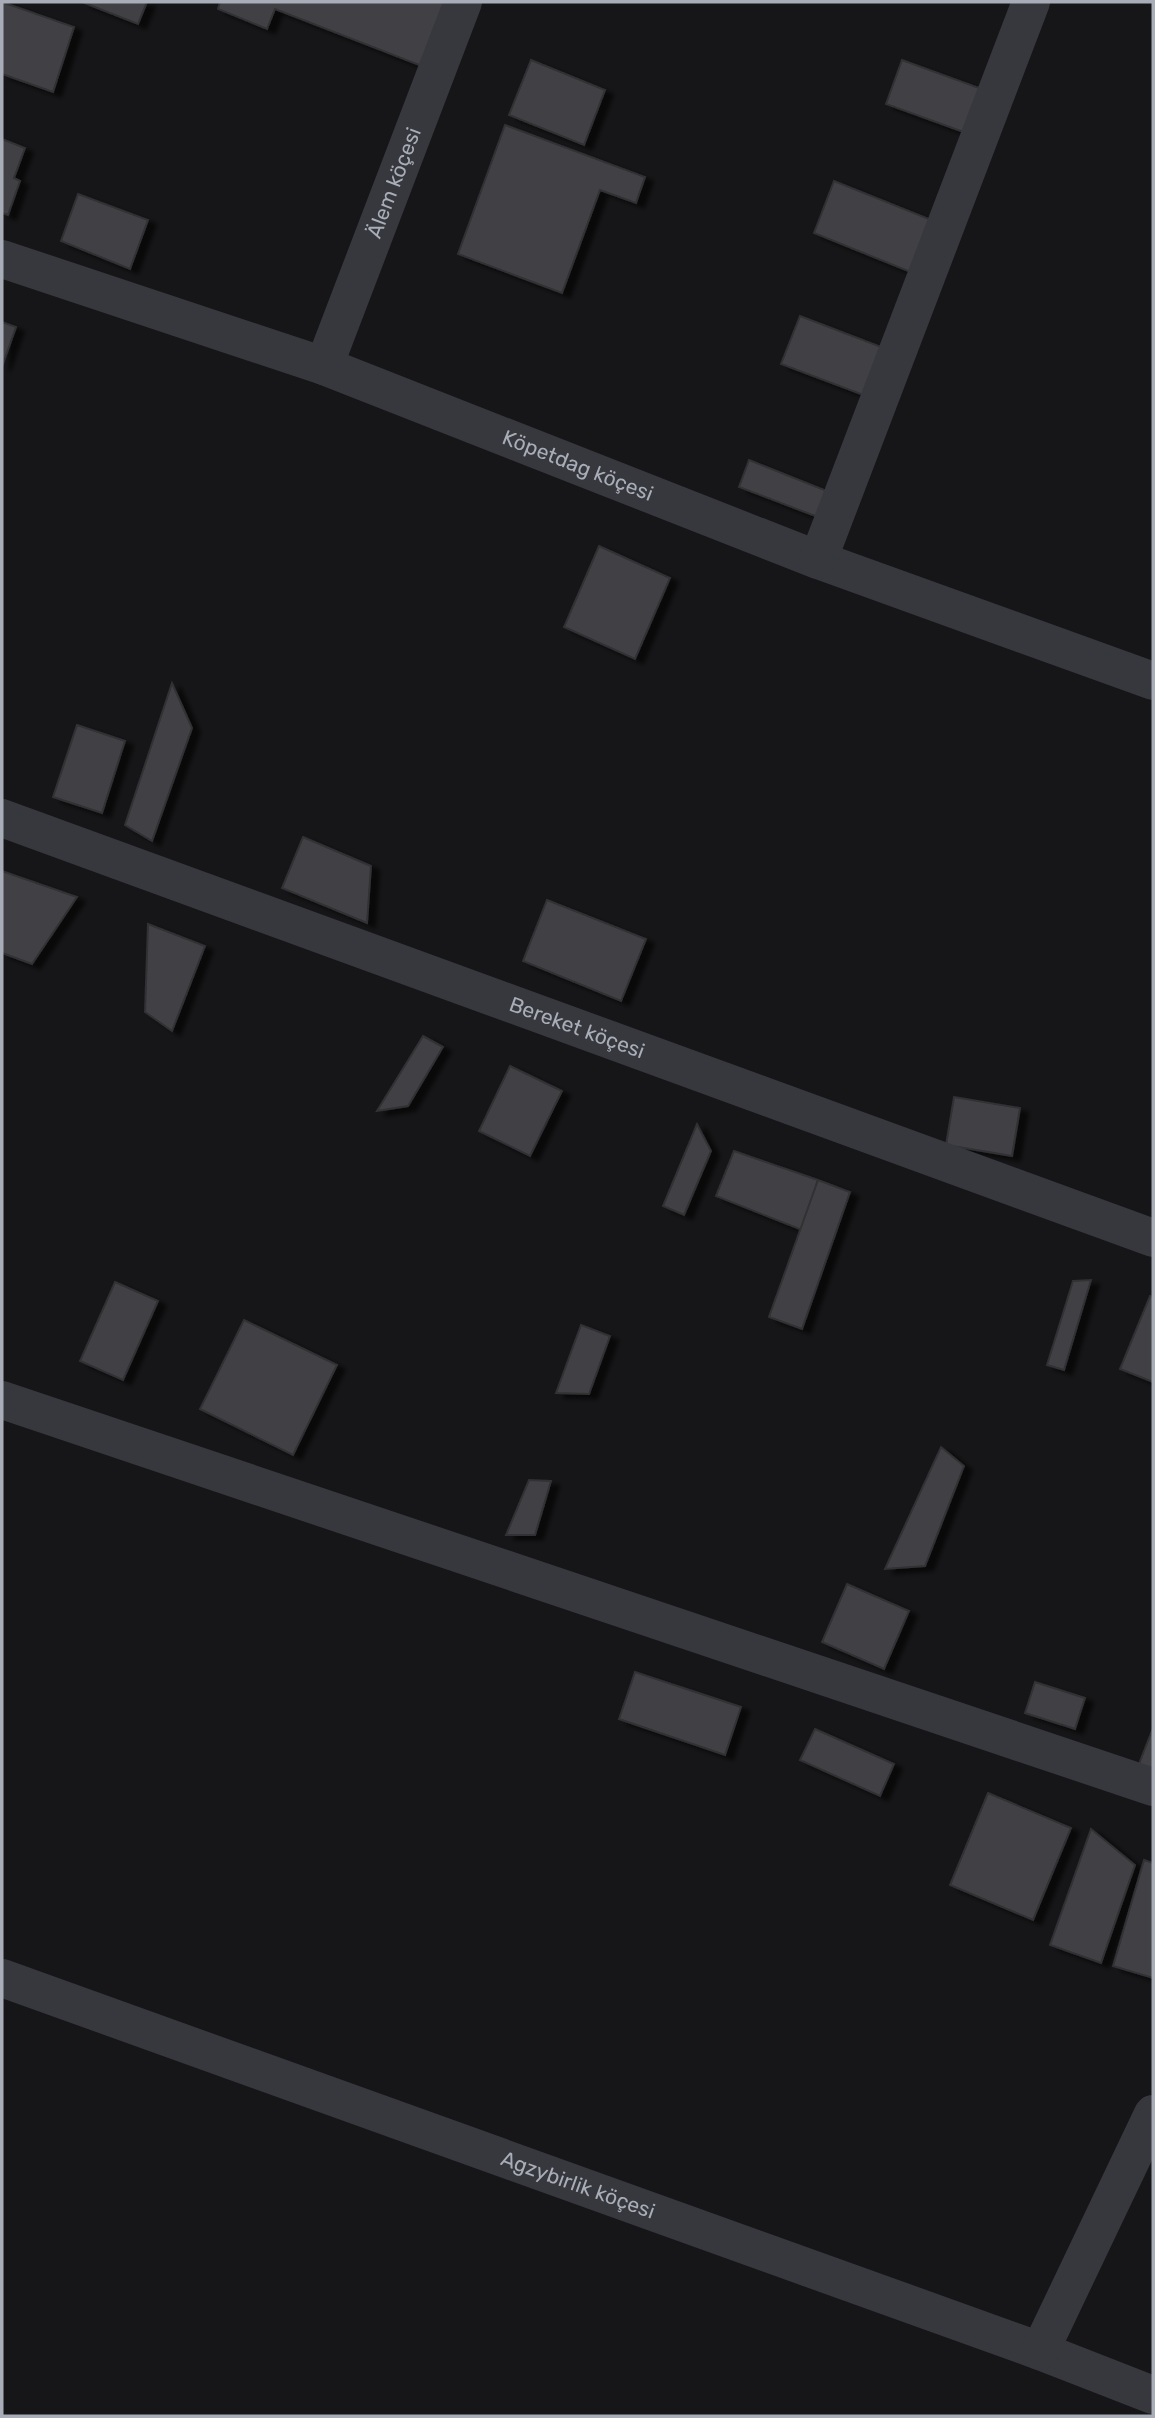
<svg xmlns="http://www.w3.org/2000/svg" width="1155" height="2418" font-family="Rubik,sans-serif">
<style>
.building{fill:#404145;stroke:#303034;stroke-width:2;filter:url(#shadow)}
.lines{fill:none;stroke-linecap:round;stroke-linejoin:round}
.minor{stroke:#37383d;stroke-width:38}
.labels{text-anchor:middle;stroke-width:5;stroke-linejoin:round;paint-order:stroke}
.street-label{font-size:21px;fill:#a8adb8;stroke:#111113}
</style>
<defs>
<filter id="shadow"><feDropShadow dx="8" dy="4.5" stdDeviation="2" flood-color="#0009"/></filter>
</defs>
<rect width="100%" height="100%" fill="#161618"/>
<!-- building -->
<g class="building">
<path d="M2 2 74 27 53 92 2 74Z"/>
<path d="M82 2H147L138 24Z"/>
<path d="M220 2H459L432 70 275 9 267 29 218 9Z"/>
<path d="M531 60 605 90 584 145 509 115Z"/>
<path d="M902 60 982 89 966 133 886 104Z"/>
<path d="M505 125 645 177 636 203 600 190 562 293 458 254Z"/>
<path d="M2 139 25 148 14 178 20 181 8 215 2 213Z"/>
<path d="M834 181 934 221 913 273 814 233Z"/>
<path d="M78 194 148 220 130 269 61 241Z"/>
<path d="M800 316 884 348 866 396 781 364Z"/>
<path d="M2 322 16 327 2 367Z"/>
<path d="M749 460 832 493 823 519 739 487Z"/>
<path d="M599 546 670 578 635 659 564 627Z"/>
<path d="M172 683 192 728 152 841 125 825Z"/>
<path d="M77 725 125 741 102 813 53 797Z"/>
<path d="M303 837 371 866 367 923 282 888Z"/>
<path d="M2 871 77 897 32 964 2 953Z"/>
<path d="M547 900 646 939 621 1001 523 961Z"/>
<path d="M148 924 205 946 172 1031 145 1012Z"/>
<path d="M423 1036 443 1047 408 1106 377 1111Z"/>
<path d="M510 1066 562 1091 530 1156 479 1131Z"/>
<path d="M954 1097 1020 1108 1012 1156 946 1145Z"/>
<path d="M697 1124 711 1151 684 1215 663 1206Z"/>
<path d="M734 1151 818 1180 802 1230 716 1196Z"/>
<path d="M818 1180 850 1192 802 1329 769 1317Z"/>
<path d="M1091 1280 1064 1370 1047 1365 1073 1281Z"/>
<path d="M115 1282 158 1301 123 1380 80 1361Z"/>
<path d="M1150 1296 1153 1297V1382L1120 1369Z"/>
<path d="M244 1320 337 1365 293 1455 200 1409Z"/>
<path d="M581 1325 610 1336 589 1394 556 1393Z"/>
<path d="M941 1447 964 1466 925 1566 885 1569Z"/>
<path d="M529 1480 551 1481 535 1535H506Z"/>
<path d="M847 1584 909 1611 884 1669 822 1642Z"/>
<path d="M635 1672 741 1707 725 1755 619 1719Z"/>
<path d="M1035 1682 1085 1698 1075 1729 1025 1713Z"/>
<path d="M1153 1728V1770L1139 1764Z"/>
<path d="M815 1729 894 1764 880 1796 800 1760Z"/>
<path d="M988 1793 1071 1828 1033 1920 950 1885Z"/>
<path d="M1091 1829 1135 1865 1101 1963 1050 1945Z"/>
<path d="M1144 1860 1153 1863V1978L1113 1966Z"/>
</g>
<g class="lines">
<!-- minor -->
<g class="minor">
<path id="s1" d="M2 259 324 366 818 560 1153 681"/>
<path id="s2" d="M324 366 463 2"/>
<path d="M818 560 1031 2"/>
<path id="s3" d="M2 818 1153 1238"/>
<path d="M2 1400 1153 1787"/>
<path id="s4" d="M2 1978 1040 2351 1153 2395"/>
<path d="M1040 2351 1153 2114"/>
</g>
</g>
<g class="labels">
<!-- street labels -->
<g class="street-label">
<text dy="7" stroke="none"><textPath href="#s2" startOffset="196">Älem köçesi</textPath></text>
<text dy="7" stroke="none"><textPath href="#s1" startOffset="612">Köpetdag köçesi</textPath></text>
<text dy="7" stroke="none"><textPath href="#s3" startOffset="612">Bereket köçesi</textPath></text>
<text dy="7" stroke="none"><textPath href="#s4" startOffset="612">Agzybirlik köçesi</textPath></text>
</g>
</g>
<!-- border -->
<rect width="1155" height="2418" fill="none" stroke="#a8adb8" stroke-width="7"/>
</svg>
